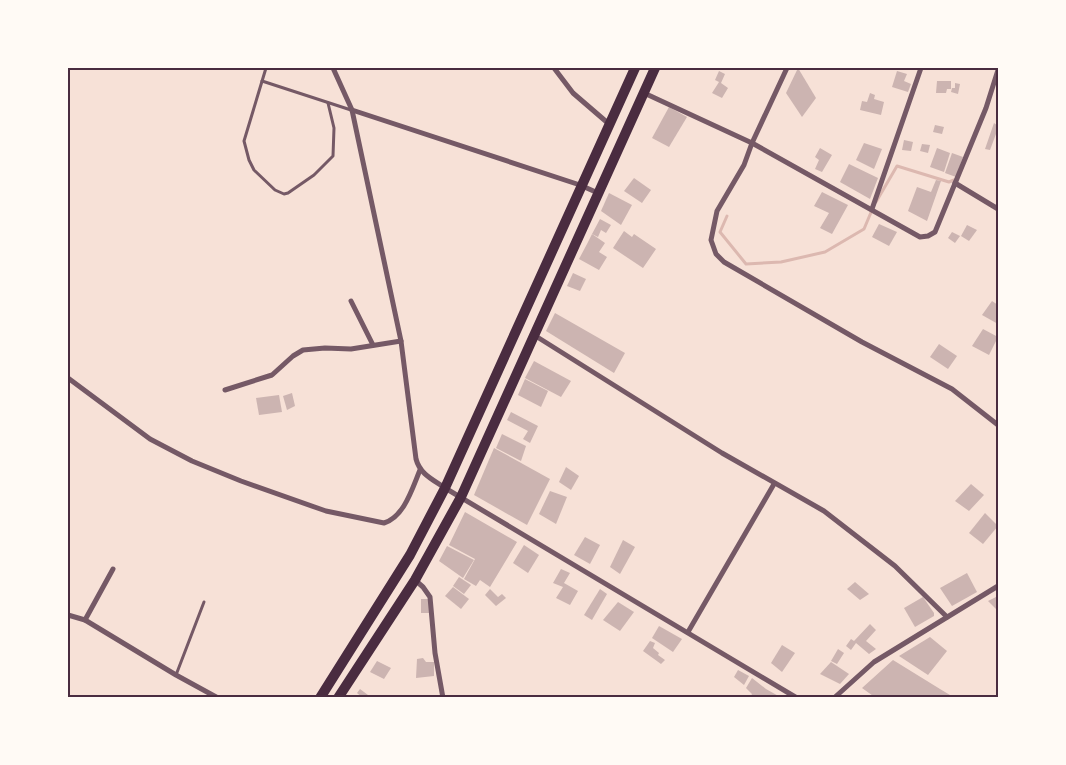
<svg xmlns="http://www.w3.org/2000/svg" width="1066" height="765" font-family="Inter,sans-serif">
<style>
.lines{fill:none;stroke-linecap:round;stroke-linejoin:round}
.stream{stroke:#dcb8b0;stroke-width:3}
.building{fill:#ccb4b1}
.service{stroke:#755966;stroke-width:3}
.minor{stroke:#755966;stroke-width:5}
.primary{stroke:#4a2c40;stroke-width:10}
.neatline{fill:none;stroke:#4a2c40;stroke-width:2}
</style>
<rect width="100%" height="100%" fill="#f7e1d7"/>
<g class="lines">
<!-- stream -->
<g class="stream">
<path d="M876 202 897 166 949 182 954 180"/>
<path d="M727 216 720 232 746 264 781 262 825 252 864 229 872 210"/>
</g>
</g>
<!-- building -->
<g class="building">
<path d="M798 68 816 98 802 117 786 93Z"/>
<path d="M719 71 725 74 721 83 728 88 722 98 712 93 719 82 715 80Z"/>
<path d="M897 71 907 74 904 81 911 84 908 92 892 87Z"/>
<path d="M937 81H951V89H947L946 93H936Z"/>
<path d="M955 83 960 84 958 94 951 92 952 88H955Z"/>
<path d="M870 93 875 95 874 99 884 102 881 115 860 110 862 101 867 102Z"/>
<path d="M669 107 687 117 669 147 652 138Z"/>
<path d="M994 123 998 126V135L996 134 990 150 985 149Z"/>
<path d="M935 125 944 127 942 134 933 132Z"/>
<path d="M904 140 913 142 911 151 902 150Z"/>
<path d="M864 143 882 149 874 169 856 160Z"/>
<path d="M922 144 930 145 928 153 920 151Z"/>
<path d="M820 148 832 155 822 172 815 169 819 160 815 157Z"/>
<path d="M937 148 950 153 944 172 930 167Z"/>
<path d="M952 153 963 157 956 177 945 173Z"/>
<path d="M849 164 878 178 870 199 840 182Z"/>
<path d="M634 178 651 190 642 203 624 191Z"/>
<path d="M936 180 941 181 927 221 908 211 917 187 931 192Z"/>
<path d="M822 192 848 205 832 234 820 228 829 213 814 206Z"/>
<path d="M609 193 632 205 621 225 601 211Z"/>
<path d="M600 219 611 225 606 233 601 230 598 237 592 234Z"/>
<path d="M879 224 897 232 889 246 872 237Z"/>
<path d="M967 225 977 230 969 241 961 236Z"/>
<path d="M624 231 632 237 634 234 656 249 643 268 613 248Z"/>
<path d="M952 232 960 236 955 243 948 238Z"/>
<path d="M592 234 605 243 599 252 607 257 599 270 579 259 587 244 598 250 587 244Z"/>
<path d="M573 273 586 279 580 291 567 286Z"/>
<path d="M992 301 998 305V324L982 315Z"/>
<path d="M555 313 625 353 614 373 546 331Z"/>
<path d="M983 329 998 337 989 355 972 346Z"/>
<path d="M939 344 957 356 948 369 930 357Z"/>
<path d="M534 361 571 381 561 397 525 378Z"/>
<path d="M525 379 548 391 541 407 518 395Z"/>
<path d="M292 393 295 406 287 410 283 396Z"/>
<path d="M279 395 282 412 259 415 256 398Z"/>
<path d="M511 412 538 426 530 443 523 439 528 431 507 420Z"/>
<path d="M502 434 526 446 521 461 496 448Z"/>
<path d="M494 448 550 479 527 525 474 495Z"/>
<path d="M566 467 579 476 571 490 559 482Z"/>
<path d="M971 484 984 495 969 511 955 501Z"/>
<path d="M550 491 567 497 556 524 539 514Z"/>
<path d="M465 512 517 542 490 587 480 580 476 586 464 579 475 559 449 545Z"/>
<path d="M985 513 998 526 983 544 969 533Z"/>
<path d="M585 537 600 545 590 564 574 555Z"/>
<path d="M623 540 635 547 620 574 610 567Z"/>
<path d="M524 545 539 555 528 573 513 563Z"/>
<path d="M447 546 474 560 463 578 439 561Z"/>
<path d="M561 569 570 573 564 583 578 591 570 605 556 598 563 587 553 583Z"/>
<path d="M967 573 977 592 952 606 940 588Z"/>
<path d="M459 577 471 585 464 594 453 586Z"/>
<path d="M855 582 869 594 860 600 847 589Z"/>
<path d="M453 587 469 599 461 609 445 596Z"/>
<path d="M490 589 498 597 502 594 506 598 496 606 485 595Z"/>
<path d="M600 589 607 594 592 620 584 615Z"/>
<path d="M998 596V611L988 601Z"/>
<path d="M923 597 934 613V616L915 627 904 608Z"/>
<rect x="421" y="599" width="9" height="14"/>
<path d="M618 602 634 612 620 631 603 620Z"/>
<path d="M870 624 876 630 866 641 876 649 869 654 856 643 851 650 846 646 851 639 854 641Z"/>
<path d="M659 626 682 639 673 652 652 638Z"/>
<path d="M930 637 947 651 928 675 899 656Z"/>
<path d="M650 641 655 643 653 648 659 653 658 655 665 660 661 664 643 651Z"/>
<path d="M782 645 795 653 782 672 771 663Z"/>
<path d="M838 649 844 653 837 664 831 661Z"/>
<path d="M423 658 426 662H434V676L416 678 417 659Z"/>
<path d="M893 660 940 689 955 698H876L862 688Z"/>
<path d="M377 661 391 668 384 679 370 672Z"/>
<path d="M831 662 849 674 840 684 820 674Z"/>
<path d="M738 670 749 676 744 685 734 677Z"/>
<path d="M752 678 766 689 782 698H750L752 694 746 688Z"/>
<path d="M360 689 372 698H363L357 693Z"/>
</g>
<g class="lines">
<!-- service -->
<g class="service">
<path d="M266 68 244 141 249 160 254 170 275 190 284 194 288 193 314 175 333 156 334 128 328 103"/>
<path d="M262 81 351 110"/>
<path d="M176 675 204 602"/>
</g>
<!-- minor -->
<g class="minor">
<path d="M333 68 352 110 401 341 416 459C420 474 432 479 445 488L797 698"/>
<path d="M554 68 573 93 609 124"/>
<path d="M787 68 752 143 744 165 717 211 711 240 716 254 724 262 862 342 952 389 998 425"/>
<path d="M644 93 752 143 920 237 928 236 935 232 986 108 998 70"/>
<path d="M352 110 580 185 598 193"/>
<path d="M955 183 998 209"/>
<path d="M872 209 921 68"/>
<path d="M351 301 373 345"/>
<path d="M534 335 722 453 824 511 895 566 947 617"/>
<path d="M68 378 150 439 192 461 241 481 326 511 384 523C404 517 412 489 420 470"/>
<path d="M225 390 272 375 293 356 303 350 325 348 351 349 401 341"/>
<path d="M415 580 423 587 430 597 435 653 443 698"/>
<path d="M68 615 85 620 176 675 218 698"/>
<path d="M85 620 113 569"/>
<path d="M688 632 774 484"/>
<path d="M834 698 874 662 998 586"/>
</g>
<!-- primary -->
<g class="primary">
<path d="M320 698 410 555 445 488 635 68"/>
<path d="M338 698 415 580 461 497 655 68"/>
</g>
</g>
<!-- border -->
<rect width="1066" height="765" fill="none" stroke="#fffaf5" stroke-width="138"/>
<rect x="69" y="69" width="928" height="627" class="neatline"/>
</svg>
